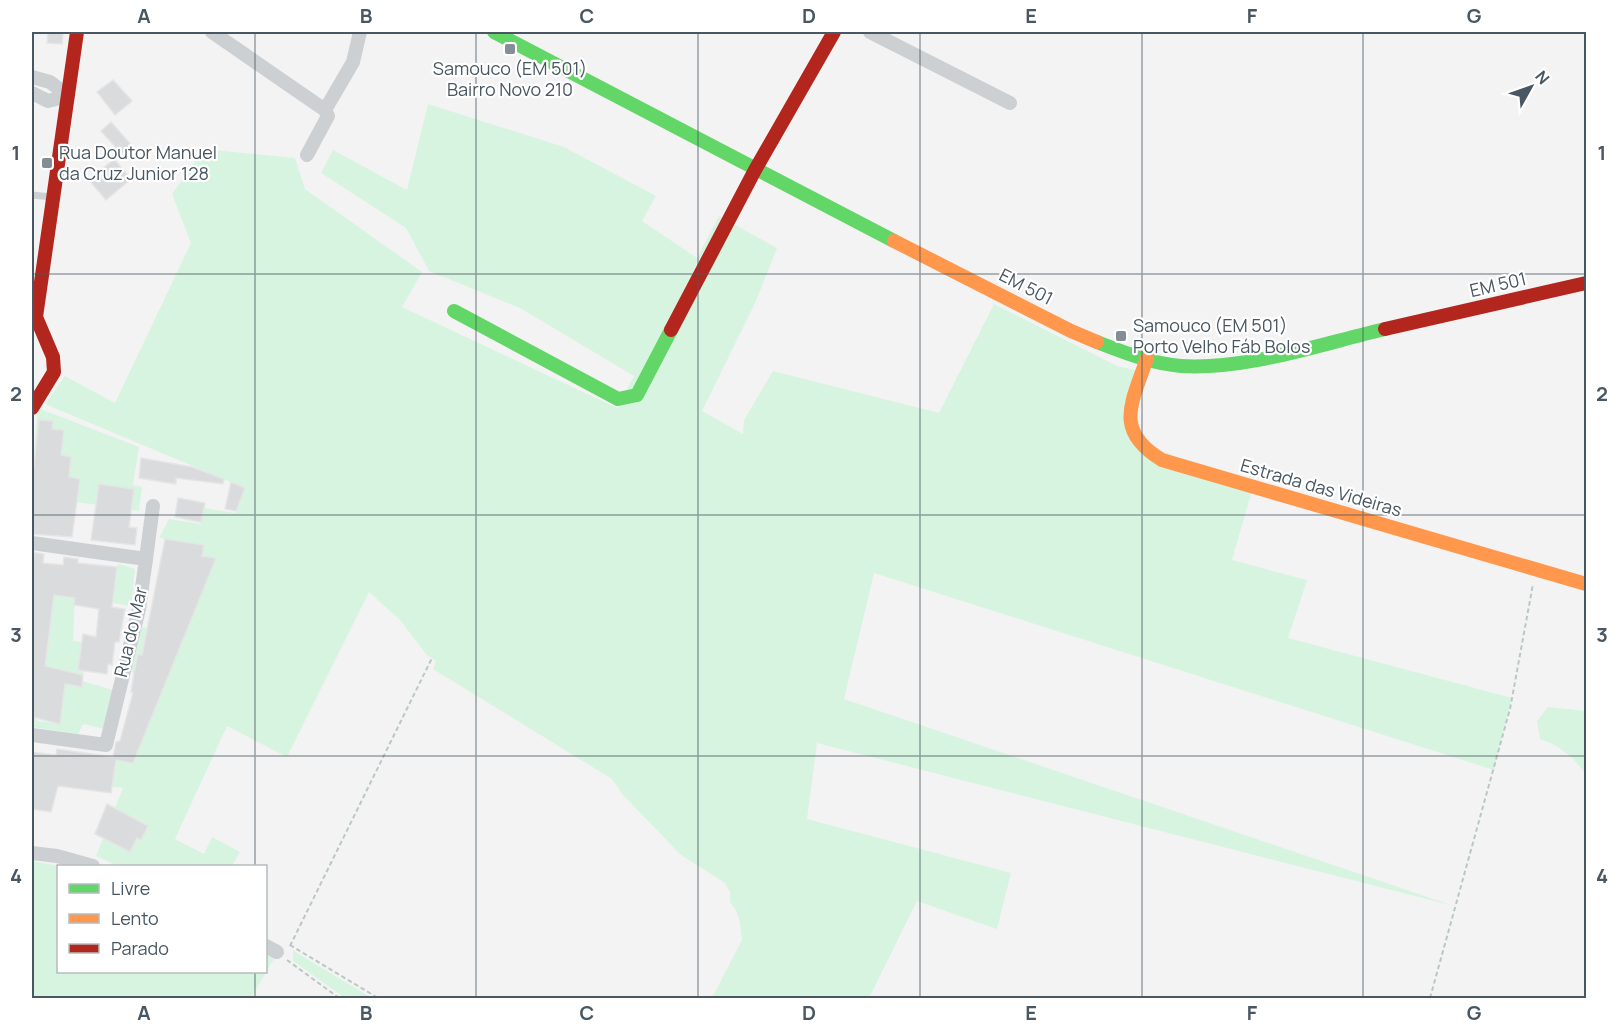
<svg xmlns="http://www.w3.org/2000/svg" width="1618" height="1030" font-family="Manrope,sans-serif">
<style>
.green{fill:#d6f4e0}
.building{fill:#dadbdc;stroke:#e5e5e6;stroke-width:1.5}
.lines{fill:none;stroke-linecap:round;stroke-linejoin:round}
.path{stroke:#bac8c3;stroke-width:2;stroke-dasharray:4.5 3;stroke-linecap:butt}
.lane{stroke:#cdd0d2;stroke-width:7}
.street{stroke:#cdd0d2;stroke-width:14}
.fast{stroke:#63d668;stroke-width:14}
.slow{stroke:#ff974d;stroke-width:14}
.jam{stroke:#b3261e;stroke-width:14}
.grid{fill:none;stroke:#485762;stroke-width:1.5;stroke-opacity:0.55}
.poi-dot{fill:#848e95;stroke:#fff;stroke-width:2}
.labels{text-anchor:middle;stroke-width:4.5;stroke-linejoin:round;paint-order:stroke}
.poi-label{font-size:18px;fill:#485762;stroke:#fff;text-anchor:start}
.street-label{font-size:18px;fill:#485762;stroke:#fff}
.neatline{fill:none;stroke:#485762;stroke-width:2}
.grid-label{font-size:20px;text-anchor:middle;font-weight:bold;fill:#485762}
</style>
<rect width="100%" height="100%" fill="#f4f3f3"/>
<!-- green -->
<g class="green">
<path d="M428 104 564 147 656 196 642 221 697 258 719 216 777 248 756 301 702 411 743 434 744 420 773 371 939 413 994 304 1117 366 1142 372 1132 439 1253 487 1232 560 1307 580 1288 638 1512 698 1494 770 874 573 844 699 1454 906 817 743 807 819 1011 873 997 929 917 901 869 998H712L742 940 740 923 736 910 730 902V892L725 883 681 855 623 795 612 779 433 669 436 661 427 655 400 620 369 592 287 757 227 726 175 839 204 854 212 837 240 852 232 866H118L96 856 123 788 96 785 90 779 113 782 115 746 121 747 158 657 138 654 136 673 131 672 142 627 147 628 143 646 170 650 201 595 216 559 203 556V545L159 538 169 519 201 524 204 508 235 513 245 488 45 404 65 376 115 403 191 243 172 194 204 149 295 158 305 189 422 272 402 307 617 408 634 376 520 308 429 271 406 228 321 173 333 150 407 190Z"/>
<path d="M38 408 139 447 133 485 142 487 139 511 77 502 80 479 69 477 71 458 61 455 64 430 52 429V421L39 420 32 472Z"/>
<path d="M118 564 135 569 131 606 113 603Z"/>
<path d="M54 595 75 598 73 641 88 643 79 659 78 669 84 670 82 681 113 690 105 729 83 724 78 734 32 727V715L38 721 60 724 64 696 62 684 82 687 56 668 45 666Z"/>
<path d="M1548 707 1586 711V774C1573 757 1561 746 1540 739L1537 721Z"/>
<path d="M32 861 59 866 58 972H266V952L275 957 251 998H32Z"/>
<path d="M293 950 297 953 372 998H345L293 961Z"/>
</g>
<!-- building -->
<g class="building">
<path d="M48 32H63L62 44 47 43Z"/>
<path d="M113 80 132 101 115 115 97 92Z"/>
<path d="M111 122 132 146 122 154 101 131Z"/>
<path d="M114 159 131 179 106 200 89 180Z"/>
<path d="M39 420 53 421 52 429 64 430 61 455 71 457 69 477 80 479 72 537 32 534V482Z"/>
<path d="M141 458 192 467 224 479 223 484 176 478V484L139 478Z"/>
<path d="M231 482 245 488 236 511 225 509Z"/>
<path d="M99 484 134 489 129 527 137 528 135 545 91 540Z"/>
<path d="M178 498 205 503 201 522 175 517Z"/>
<path d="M165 539 204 545 202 556 216 558 133 763 116 760 111 793 58 786 51 812 32 809V752L56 755 57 749 113 757 116 742 120 741 133 693 131 692 134 673 138 654 142 655Z"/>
<path d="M32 552 44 554 43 563 63 565 64 557 78 559V563L117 567 112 607 125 609 119 642H115L112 665 108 664 107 674 78 670 83 634 96 637 99 609 74 605 75 598 54 595 45 666 83 675 82 687 65 684 60 724 32 717Z"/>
<path d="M107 804 148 826 141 840 137 838 130 852 95 834Z"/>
</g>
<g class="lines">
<!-- path -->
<g class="path">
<path d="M290 945 378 998"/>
<path d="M290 946 432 658"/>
<path d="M287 960 339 998"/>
<path d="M1430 998 1510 709 1533 584"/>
</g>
<!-- lane -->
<path class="lane" d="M32 195 52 197"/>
<!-- street -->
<g class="street">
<path d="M212 32 325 110 328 116 307 155"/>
<path d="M870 32 1010 103"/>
<path d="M32 77 50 82 68 96 48 101 32 93"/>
<path d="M325 110 353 62 360 32"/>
<path d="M32 543 146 559 139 609 106 745 32 735"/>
<path d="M146 559 153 506"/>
<path d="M32 853 57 856 93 866"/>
<path d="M266 946 277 952"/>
</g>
<!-- fast -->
<g class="fast">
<path d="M494 32 894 241"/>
<path d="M454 311 618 399 637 395 671 330"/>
<path d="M1097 342C1123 352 1153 364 1181 366 1247 370 1321 344 1385 329"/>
</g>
<!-- slow -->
<g class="slow">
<path d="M894 241 1071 331 1097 342"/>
<path d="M1147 358C1132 403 1113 430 1162 460L1586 584"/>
</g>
<!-- jam -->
<g class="jam">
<path d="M1385 329 1586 283"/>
<path d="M671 330 755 170 834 32"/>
<path d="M32 408 54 372 53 357 36 317 77 32"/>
</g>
</g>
<!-- grid -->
<path class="grid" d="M255 32V866M476 32V998M698 32V998M920 32V998M1142 32V998M1363 32V998M32 274H1586M32 515H1586M32 756H1586M255 972V998"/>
<!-- markers -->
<g class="poi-dot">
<rect x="504" y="43" width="12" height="12" rx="3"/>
<rect x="41" y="157" width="12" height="12" rx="3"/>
<rect x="1115" y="330" width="12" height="12" rx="3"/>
</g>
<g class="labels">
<!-- poi labels -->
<g class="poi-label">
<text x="510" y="75" text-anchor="middle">Samouco (EM 501)<tspan x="510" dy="21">Bairro Novo 210</tspan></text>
<text x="59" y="159">Rua Doutor Manuel<tspan x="59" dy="21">da Cruz Junior 128</tspan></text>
<text x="1133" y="332">Samouco (EM 501)<tspan x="1133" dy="21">Porto Velho Fáb Bolos</tspan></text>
</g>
<!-- street labels -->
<g class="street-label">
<text transform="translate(1498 285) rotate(-13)" y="6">EM 501</text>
<text transform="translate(1026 287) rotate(27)" y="6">EM 501</text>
<text transform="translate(1321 488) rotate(16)" y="6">Estrada das Videiras</text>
<text transform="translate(131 632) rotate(-77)" y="6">Rua do Mar</text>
</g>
</g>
<!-- border -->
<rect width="1618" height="1030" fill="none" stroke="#ffffff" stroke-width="66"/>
<!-- legend -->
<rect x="57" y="865" width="210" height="108" fill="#ffffff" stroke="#b6bcc0" stroke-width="1.5"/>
<rect x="69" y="884" width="30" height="9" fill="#63d668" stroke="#b6bcc0" stroke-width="1.5"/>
<text x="111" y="895" font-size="18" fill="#485762">Livre</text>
<rect x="69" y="914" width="30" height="9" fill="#ff974d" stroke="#b6bcc0" stroke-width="1.5"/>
<text x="111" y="925" font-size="18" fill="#485762">Lento</text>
<rect x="69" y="944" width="30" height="9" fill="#b3261e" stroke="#b6bcc0" stroke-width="1.5"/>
<text x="111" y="955" font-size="18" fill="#485762">Parado</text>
<!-- north arrow -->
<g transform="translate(1531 87) rotate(50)" stroke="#ffffff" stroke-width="4.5" paint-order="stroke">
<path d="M0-4.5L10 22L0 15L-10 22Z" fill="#485762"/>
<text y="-9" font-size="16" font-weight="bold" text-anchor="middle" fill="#485762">N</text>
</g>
<rect x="33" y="33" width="1552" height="964" class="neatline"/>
<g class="grid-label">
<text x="144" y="23">A</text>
<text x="366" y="23">B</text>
<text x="587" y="23">C</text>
<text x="809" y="23">D</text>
<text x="1031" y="23">E</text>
<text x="1252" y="23">F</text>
<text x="1474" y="23">G</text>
<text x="16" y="160">1</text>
<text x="1602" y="160">1</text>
<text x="16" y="401">2</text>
<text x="1602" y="401">2</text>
<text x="16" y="642">3</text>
<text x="1602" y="642">3</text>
<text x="16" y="883">4</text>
<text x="1602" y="883">4</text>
<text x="144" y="1020">A</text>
<text x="366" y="1020">B</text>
<text x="587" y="1020">C</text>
<text x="809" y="1020">D</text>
<text x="1031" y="1020">E</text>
<text x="1252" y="1020">F</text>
<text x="1474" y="1020">G</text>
</g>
</svg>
